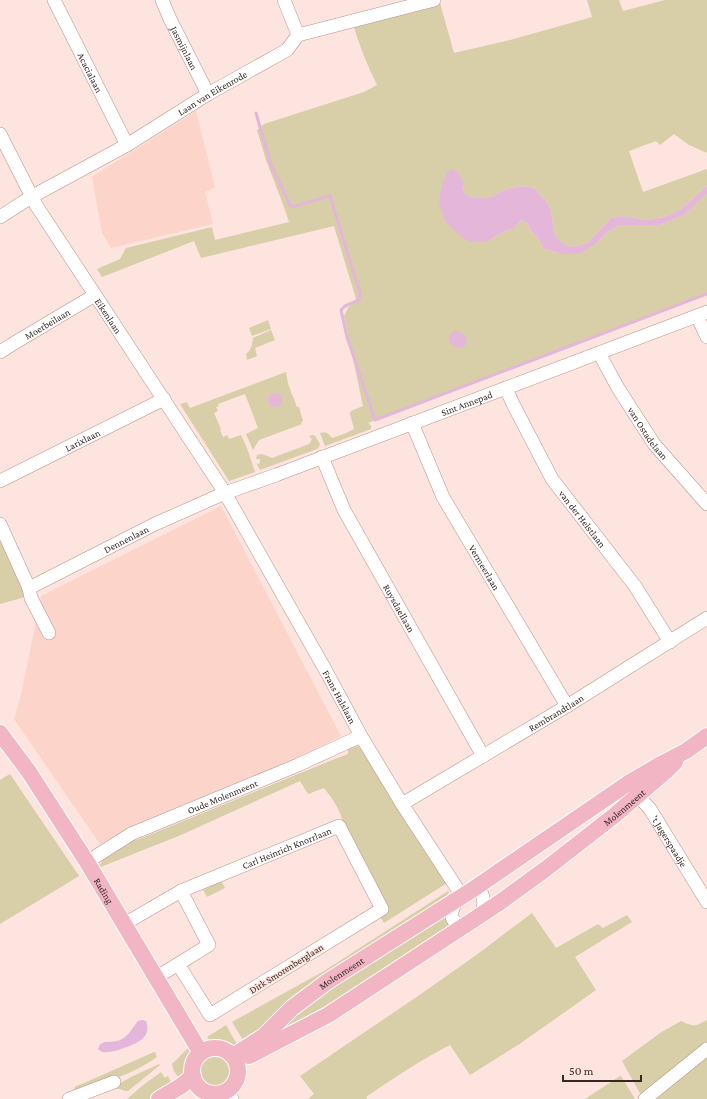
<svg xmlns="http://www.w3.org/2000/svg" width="707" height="1099" font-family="'Crimson Pro',serif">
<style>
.built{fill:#fcd4ca}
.green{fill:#d8cea8}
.water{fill:#e3b6da}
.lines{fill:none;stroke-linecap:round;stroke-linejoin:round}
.stream{stroke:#e3b6da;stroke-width:3}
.minor-casing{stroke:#b89288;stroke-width:14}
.major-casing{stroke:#fff;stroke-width:18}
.minor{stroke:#fff;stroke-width:13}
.major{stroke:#f1b5c4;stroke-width:16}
.labels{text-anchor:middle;stroke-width:3;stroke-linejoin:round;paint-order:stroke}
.street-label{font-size:10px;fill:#372824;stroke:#fde4de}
</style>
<rect width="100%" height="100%" fill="#fde4de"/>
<!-- built -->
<g class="built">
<path d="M196 111 215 187 205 192 213 224 111 248 102 233 92 177Z"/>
<path d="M221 506 341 736 302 756 126 830 100 844 14 719 21 695 41 596Z"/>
</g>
<!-- green -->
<g class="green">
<path d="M587 0H619L623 11 665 0H707V153L689 145 674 134 660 145 656 141 629 151 643 192 707 169V186L680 210 664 217 646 220 622 216 611 218 587 243 572 247C546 237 557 226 549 206 546 199 538 195 535 188L521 186 504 190 494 196 485 198H473L464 193V186L446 173 445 179 488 241 505 231 513 229 522 220 527 223 531 231 538 238 544 249 560 253 599 241 607 232 620 225H659L684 215 707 194V294L368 423 371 426V429L325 446 320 433C326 431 328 433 332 438L344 434 354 429 350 414 351 411 363 406 344 316 348 308 356 299 334 226 201 258 194 241 102 277 97 269 120 259 126 248 212 227 215 240 289 222 284 207 266 160 257 130 264 124 364 92 377 85C367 65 359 45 353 24L440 3 454 53 510 40 592 17Z"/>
<path d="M268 320 271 329 252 336 249 328Z"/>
<path d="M271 330 275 340 255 348 257 356 247 360 246 354C252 349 252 345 253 338Z"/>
<path d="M286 372 288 384 297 407H299L303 421 301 422 302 424 259 440 253 450 246 434 258 428 245 394 218 404 219 406 216 407 218 411 214 413 221 429 220 430 223 437 227 435 229 439 241 435 247 448 255 472 229 481 180 404 187 402 190 408Z"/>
<path d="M313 435 315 436 320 444 319 447 317 449 260 470 257 464 260 463V459H256L257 455 262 454 272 458 309 444 312 439 309 436Z"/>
<path d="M0 534 29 596 0 604Z"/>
<path d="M351 746H358L363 751 447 883 384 923 379 915 343 823C341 811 332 798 324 788L308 794 300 781 181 835 98 868 104 858 135 835 137 840 330 761 348 754V749Z"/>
<path d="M10 774 79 876 0 924V780Z"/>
<path d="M221 881 225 888 207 897 203 890Z"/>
<path d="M448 891 449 892 444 902 246 1045 232 1022 324 971Z"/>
<path d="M447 910 457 927 345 999 264 1039 289 1017Z"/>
<path d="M532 913 556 948 598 924 603 928 627 915 632 922 575 957 596 990 521 1043 470 1075 450 1045C421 1060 393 1078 366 1097L367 1099H308L314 1094 300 1076 418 996 475 956Z"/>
<path d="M707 1020V1044L642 1097 622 1061 660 1033 681 1021C695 1027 694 1027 707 1020Z"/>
<path d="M226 1025 239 1048 229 1049 212 1043 207 1037Z"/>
<path d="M189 1047C192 1052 190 1068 187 1073 185 1075 182 1078 180 1080L174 1071 172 1064Z"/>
<path d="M154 1052H155L157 1057C146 1065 132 1072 119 1077L117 1075 72 1092 76 1086 82 1084Z"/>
<path d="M707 1054V1099H651Z"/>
<circle cx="215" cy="1071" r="15"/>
<path d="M159 1064 160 1065 128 1091C123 1091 119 1087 113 1089 119 1081 149 1069 159 1064Z"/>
<path d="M161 1072 165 1078 168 1076 173 1086 152 1099H127L142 1086Z"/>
<path d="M621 1076 635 1099H585L620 1076Z"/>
</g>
<!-- water -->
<g class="water">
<path d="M453 169C462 176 464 181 464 193L473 198H485L494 196 504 190 521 186 535 188C538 195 546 199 549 206 557 226 546 237 572 247L587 243 611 218 622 216 646 220 664 217 680 210 707 186V194L684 215 659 225H620L607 232 599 241 581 253 562 254 560 253 544 249 538 238 531 231 527 223 522 220 513 229 505 231 488 241 470 242 458 234 445 221 439 203 441 190 446 173Z"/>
<path d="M456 331C464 332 469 338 465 346 450 353 442 334 456 331Z"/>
<circle cx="275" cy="400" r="7"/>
<path d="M142 1020 146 1021C148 1025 148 1032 145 1036 140 1044 115 1052 107 1052 103 1053 100 1051 98 1049 101 1038 112 1044 120 1040 128 1037 133 1027 138 1021Z"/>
</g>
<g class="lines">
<!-- stream -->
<path class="stream" d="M256 113 271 165 291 207 330 196 360 293 359 300 345 306 341 310 347 337 375 420 707 294"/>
<defs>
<g id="minor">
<path id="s1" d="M54 0 127 145"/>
<path id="s2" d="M162 0 170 19 208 94"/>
<path d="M284 0 298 35"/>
<path id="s3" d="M0 134 36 205 225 493 326 671 361 736 402 804 462 896"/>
<path id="s4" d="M0 217 31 197 127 145 208 94 287 50 298 35 434 0"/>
<path d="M697 316 707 337"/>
<path id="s5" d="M0 352 16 342 95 295"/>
<path id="s6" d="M599 353 618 388 654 444 707 504"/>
<path id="s7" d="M506 388 512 402 552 479 635 586 670 642"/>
<path id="s8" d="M412 423 443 497 567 706"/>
<path id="s9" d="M322 457 344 510 483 756"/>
<path id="s10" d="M0 481 164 399"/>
<path id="s11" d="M0 524 29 588 155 524 225 493 276 475 707 312"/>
<path d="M29 588 31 598 49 633"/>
<path id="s12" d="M631 788 650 809 707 902"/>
<path id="s13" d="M402 804 567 706 707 618"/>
<path id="s14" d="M87 862 131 834 298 765 361 736"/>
<path d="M472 890 477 891 482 894C485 902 484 907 481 915"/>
<path d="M457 900C450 912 448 923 465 926"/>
<path d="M131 920 181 891"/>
<path id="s15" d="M157 977 209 945 181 891 339 826 382 909 210 1015 178 964"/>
<path d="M228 1090 232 1099"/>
<path d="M69 1099 114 1082"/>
<path d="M645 1099 707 1049"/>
</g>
<g id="major">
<path id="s16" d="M0 733 29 772 87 862 201 1053"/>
<circle cx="215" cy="1071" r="23"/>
<path id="s17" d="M233 1056 264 1036 292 1008 328 981 472 890 627 784 661 764 686 751 707 736"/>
<path id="s18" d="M249 1056 328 1015 499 903 547 868 615 815 666 771 675 762"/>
<path d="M159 1099 181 1086 193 1076"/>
</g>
</defs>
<!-- minor casing -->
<use href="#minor" class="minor-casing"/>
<!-- major casing -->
<use href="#major" class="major-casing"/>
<!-- minor -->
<use href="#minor" class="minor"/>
<!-- major -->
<use href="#major" class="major"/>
</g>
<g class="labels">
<!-- street labels -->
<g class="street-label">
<text dy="4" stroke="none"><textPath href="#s2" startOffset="53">Jasmijnlaan</textPath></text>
<text dy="4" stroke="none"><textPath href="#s1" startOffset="81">Acacialaan</textPath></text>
<text dy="4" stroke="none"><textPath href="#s4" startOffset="246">Laan van Eikenrode</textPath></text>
<text dy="4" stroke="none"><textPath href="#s3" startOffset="212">Eikenlaan</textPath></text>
<text dy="4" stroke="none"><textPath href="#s5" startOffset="55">Moerbeilaan</textPath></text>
<text dy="4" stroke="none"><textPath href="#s11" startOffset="546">Sint Annepad</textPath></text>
<text dy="4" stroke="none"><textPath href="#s6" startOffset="94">van Ostadelaan</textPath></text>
<text dy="4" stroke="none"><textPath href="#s10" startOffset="92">Larixlaan</textPath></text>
<text dy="4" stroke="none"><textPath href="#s7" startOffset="152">van der Helstlaan</textPath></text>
<text dy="4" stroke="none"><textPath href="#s11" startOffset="179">Dennenlaan</textPath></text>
<text dy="4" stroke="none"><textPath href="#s8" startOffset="162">Vermeerlaan</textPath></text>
<text dy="4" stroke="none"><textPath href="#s9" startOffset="170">Ruysdaellaan</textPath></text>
<text dy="4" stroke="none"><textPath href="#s3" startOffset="658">Frans Halslaan</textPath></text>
<text dy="4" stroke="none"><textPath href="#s13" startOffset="179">Rembrandtlaan</textPath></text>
<text dy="4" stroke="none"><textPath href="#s14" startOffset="151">Oude Molenmeent</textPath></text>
<text dy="4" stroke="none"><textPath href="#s18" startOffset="451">Molenmeent</textPath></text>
<text dy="4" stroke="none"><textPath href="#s12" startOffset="66">'t Jagerspaadje</textPath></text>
<text dy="4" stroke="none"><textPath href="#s15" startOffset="236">Carl Heinrich Knorrlaan</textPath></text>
<text dy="4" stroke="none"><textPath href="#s16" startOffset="189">Rading</textPath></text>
<text transform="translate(286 968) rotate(-32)" y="4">Dirk Smorenberglaan</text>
<text dy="4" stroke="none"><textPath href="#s17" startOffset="137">Molenmeent</textPath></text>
</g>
</g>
<!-- scale -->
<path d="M563 1075v6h78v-6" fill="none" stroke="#372824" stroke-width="2"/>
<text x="569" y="1075" font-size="12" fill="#372824" stroke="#fde4de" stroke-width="3" paint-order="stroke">50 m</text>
</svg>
